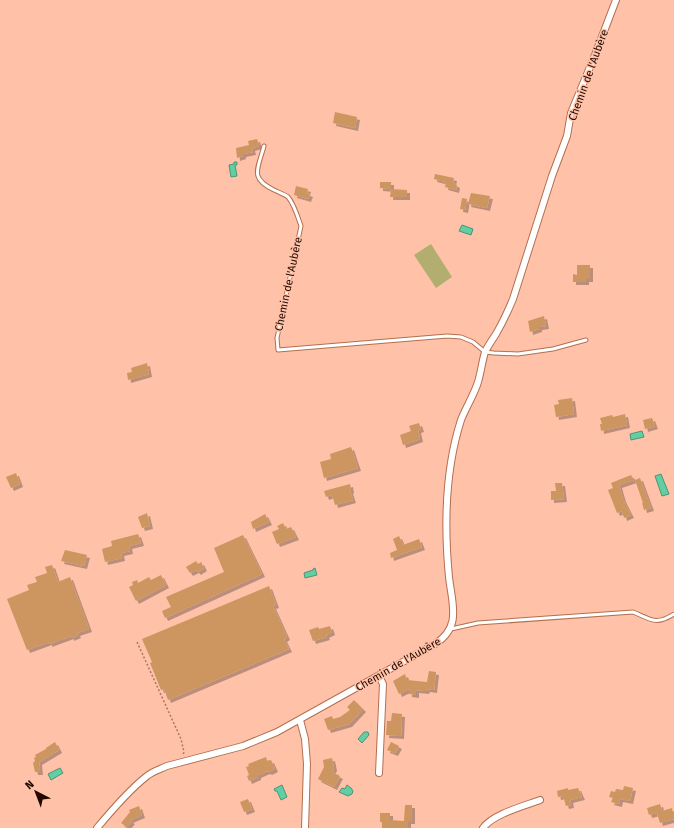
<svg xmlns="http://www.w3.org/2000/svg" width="674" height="828" font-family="'Fira Sans',sans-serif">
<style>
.green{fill:#b2ae6f}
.water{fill:#61cfa4;stroke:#4e9373}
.building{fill:#cd955e;filter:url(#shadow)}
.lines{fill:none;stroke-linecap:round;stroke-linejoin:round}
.service-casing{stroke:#b36f4f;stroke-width:5}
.minor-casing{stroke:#b36f4f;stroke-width:8}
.path{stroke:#a77865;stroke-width:1.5;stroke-dasharray:2 2;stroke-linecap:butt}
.service{stroke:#fff;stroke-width:3}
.minor{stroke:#fff;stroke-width:6}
.labels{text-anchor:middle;stroke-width:3;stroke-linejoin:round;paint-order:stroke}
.street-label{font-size:11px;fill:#220800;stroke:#ffc2a8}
</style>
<defs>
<filter id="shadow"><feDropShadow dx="3" dy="3" stdDeviation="0" flood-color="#0004"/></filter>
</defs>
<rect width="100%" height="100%" fill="#ffc2a8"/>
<!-- green -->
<path class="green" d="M431 244 452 277 436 288 414 255Z"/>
<!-- water -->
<g class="water">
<path d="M234 162H237V165H235L237 176 231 177 229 165 234 164Z"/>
<path d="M462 225 473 229 471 235 459 231Z"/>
<path d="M642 431 644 437 631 440 630 434Z"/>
<path d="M661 474 669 494 662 496 655 476Z"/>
<path d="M315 568 317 575 305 578 304 573 313 570V569Z"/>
<path d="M364 732H368L369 735 362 743 358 739Z"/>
<path d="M60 768 63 773 51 780 48 774Z"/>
<path d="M282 785 287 797 281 800 277 791H275L274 789Z"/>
<path d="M347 785 351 788 353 791 352 794 348 796 339 792 342 788 345 789Z"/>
</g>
<!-- building -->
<g class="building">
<path d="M335 112 357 117 355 128 333 123Z"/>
<path d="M257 139 259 146 252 148 253 152 243 154V156L237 158 236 148 249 145 248 141Z"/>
<path d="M435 174 454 178 453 183 457 185 456 190 445 187 446 182 434 179Z"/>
<path d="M380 182H391V189L380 188Z"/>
<path d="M296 186 308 189 307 193 310 194 308 199 294 195Z"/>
<path d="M391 189 407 190V197H390Z"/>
<path d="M471 193 490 196 487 208 468 204Z"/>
<path d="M462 198 467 199 465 210 460 209Z"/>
<path d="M577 265H590V279H586V282H573V274L577 275Z"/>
<path d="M544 316 546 326 539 327V329L530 332 528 321Z"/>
<path d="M147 363 149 374 128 380 127 373 132 372 131 368Z"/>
<path d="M572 398 574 414 556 417 554 405 559 404 558 400Z"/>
<path d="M625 414 627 425 601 431 600 424H602L600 418 612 415 613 417Z"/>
<path d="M652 418 655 426 645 429 643 420Z"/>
<path d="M419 423 421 429 418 430 420 439 403 445 400 435 411 431 409 426Z"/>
<path d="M351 447 358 468 324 478 320 462 331 459 330 454Z"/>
<path d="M16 473 20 484 11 488 6 477Z"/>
<path d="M631 475 634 480 619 485 623 499 631 515 624 518 622 511 617 513 608 490 613 488 611 483Z"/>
<path d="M640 478 651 508 644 510 642 503H643L635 480Z"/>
<path d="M555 483H562L564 499 551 500V491H556Z"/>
<path d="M350 484 351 490 350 491 353 500 335 505 332 495 326 497 324 491Z"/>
<path d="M147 513 150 526 142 528 138 517Z"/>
<path d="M265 514 269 522 253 529 251 522Z"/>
<path d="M283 523 286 529 291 527 296 537 277 544 272 532 279 529 277 526Z"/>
<path d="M138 534 141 543 129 546 130 551 121 553 122 558 105 562 102 549 112 546 111 541Z"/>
<path d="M243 535 262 574 165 618 162 611 171 607 166 597 224 572 214 548Z"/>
<path d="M399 536 403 545 419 539 422 547 391 558 390 553 397 550 393 539Z"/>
<path d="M65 550 87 555 84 566 61 561Z"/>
<path d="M196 561 198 564 201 562 204 568 198 572 196 570 190 573 186 567Z"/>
<path d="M52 565 58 582 70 577 89 629 77 633 78 635 71 638V636L49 644V642L27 650 7 599 29 590 27 585 37 582 35 577 47 573 45 567Z"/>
<path d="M161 575 166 585 136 601 129 587 133 585 132 582 137 580 138 583 149 577 151 580Z"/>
<path d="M269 586 276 605 273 606 287 637 284 639 289 649 168 700 164 689 161 690 150 663 152 662 142 639Z"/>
<path d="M330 626 332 632 326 635 327 637 313 641 309 630 318 627 319 629Z"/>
<path d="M429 671 436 672 434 690 427 689 426 691 416 690V695L409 694V689L399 694 393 681 405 674 407 680 427 682Z"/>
<path d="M354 700 363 709 349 724 328 730 324 719 332 716 333 719 340 717 350 710 347 707Z"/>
<path d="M392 713 402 714 401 736 386 735 387 721H391Z"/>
<path d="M55 742 59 750 39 762 40 772H35L33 763 35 761 34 758 36 757 35 755 46 749V748Z"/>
<path d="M391 742 399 746 395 753 387 750Z"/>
<path d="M266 757 267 761 271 760 275 769 269 772 267 771 258 775V777L249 781 247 776 249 775 246 767 249 766 248 764Z"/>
<path d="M332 758 334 768 332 772 340 776 334 787 318 779 324 767 323 760Z"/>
<path d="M624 786 633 788 630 801 620 799 619 804 611 802 613 798 609 797 611 791 615 792 616 789 623 790Z"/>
<path d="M568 788V790L578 788 582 797 570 800 571 805 566 806 563 796 558 797 557 791Z"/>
<path d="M248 799 252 809 244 812 240 802Z"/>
<path d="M660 804 662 811 672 808 674 819 660 823 657 813 649 815 647 808Z"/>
<path d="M405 805H412V821H408V828H382V822H380V813H390V820L404 821Z"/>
<path d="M139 806 142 815 130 820 132 821 127 827 121 823 130 812 129 810Z"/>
</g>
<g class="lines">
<defs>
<g id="service">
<path d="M264 146C258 169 249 178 274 190 278 192 284 194 288 197 294 204 298 217 301 226L277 338 278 350 447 336 461 337 473 342 485 352 494 353 518 354 553 349 586 340"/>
<path d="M451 629 478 623 633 612C651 619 655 626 674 614"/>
</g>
<g id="minor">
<path d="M379 676 383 684 379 773"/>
<path d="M300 720 305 739 307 764 305 828"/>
<path d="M97 828C112 810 129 790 147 776 153 771 161 769 167 766L243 746 277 732 435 644C462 627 452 604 449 577 444 525 445 470 461 420 466 407 474 395 478 382 481 372 482 362 485 352 488 346 492 340 496 334 503 322 508 311 513 299L552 176 567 136 571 113 595 55 616 0"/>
<path d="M483 828C493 814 524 806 540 800"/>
</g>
</defs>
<!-- service casing -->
<use href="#service" class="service-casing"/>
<!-- minor casing -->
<use href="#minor" class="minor-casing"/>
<!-- path -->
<path class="path" d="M137 642 181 739 184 752 183 755"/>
<!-- service -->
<use href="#service" class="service"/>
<!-- minor -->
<use href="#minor" class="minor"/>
</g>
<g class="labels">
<!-- street labels -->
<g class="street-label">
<text transform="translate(588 75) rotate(-70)" y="4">Chemin de l'Aubère</text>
<text transform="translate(288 284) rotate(-78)" y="4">Chemin de l'Aubère</text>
<text transform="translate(398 664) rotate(-30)" y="4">Chemin de l'Aubère</text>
</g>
</g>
<!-- north arrow -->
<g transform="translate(36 792) rotate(318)" stroke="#ffc2a8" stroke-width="3" paint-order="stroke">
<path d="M0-3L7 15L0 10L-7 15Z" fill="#220800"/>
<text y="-6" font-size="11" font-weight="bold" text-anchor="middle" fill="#220800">N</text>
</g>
</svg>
